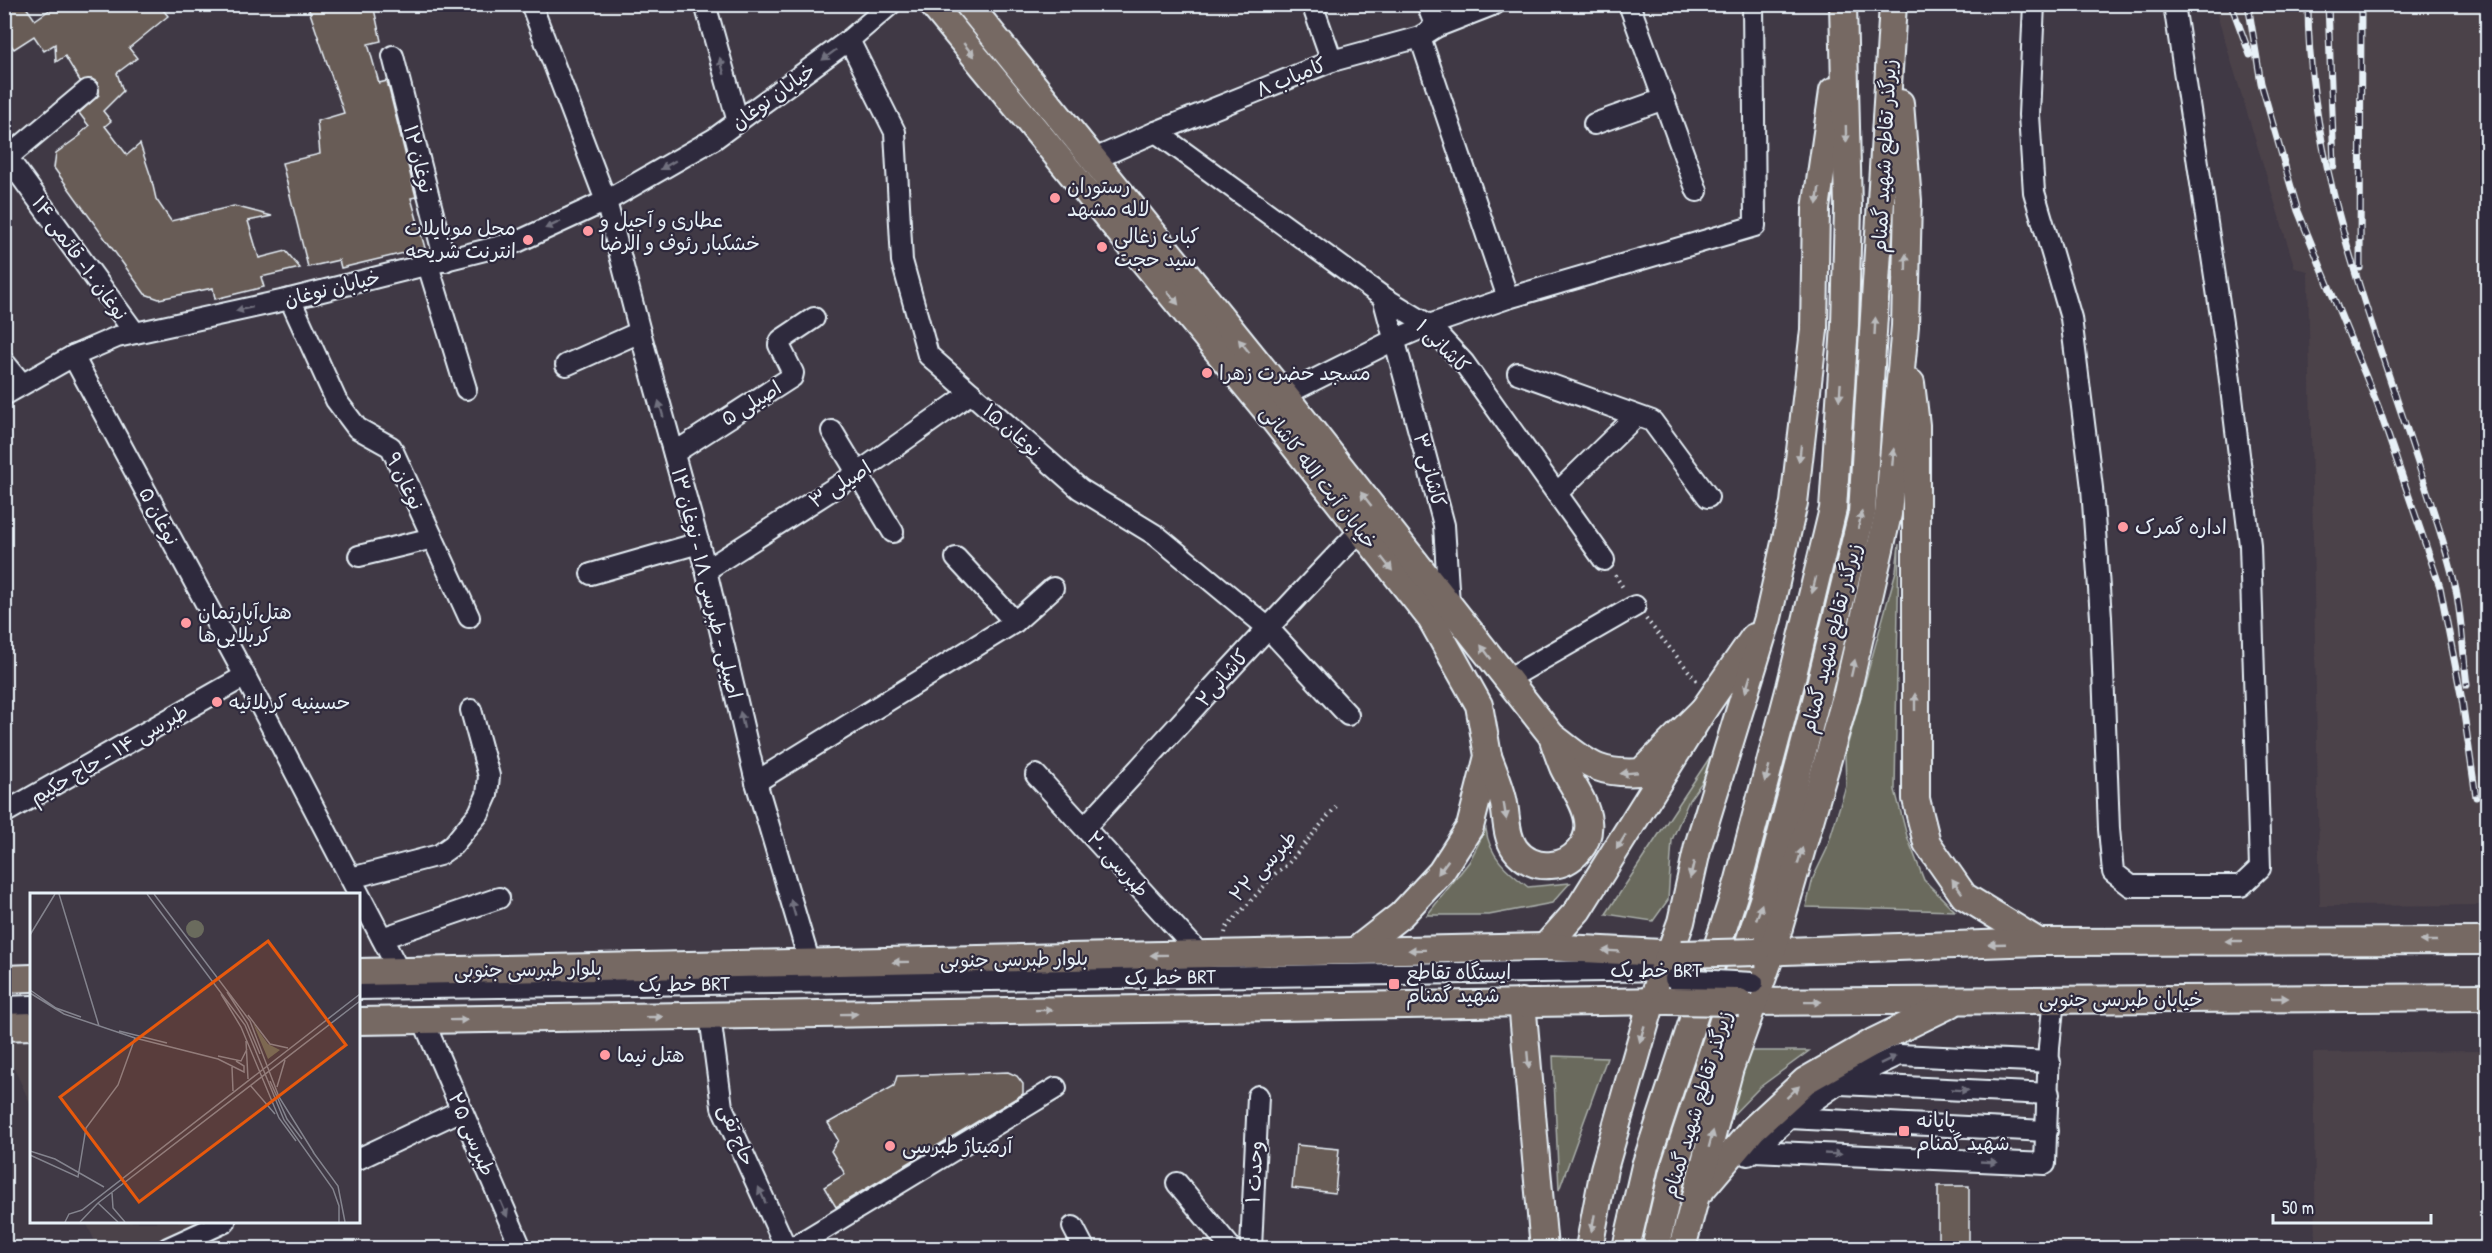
<svg xmlns="http://www.w3.org/2000/svg" width="2492" height="1253" font-family="'Patrick Hand','Playpen Sans Arabic',sans-serif">
<style>
.built{fill:#4c434a}
.green{fill:#6a6b5d;stroke:#a9aeaa;stroke-width:1.5}
.building{fill:#685b57;stroke:#e8f1f8;stroke-width:1.5}
.lines{fill:none;stroke-linecap:round;stroke-linejoin:round}
.minor-casing{stroke:#e8f1f8;stroke-width:24}
.major-casing{stroke:#e8f1f8;stroke-width:30}
.path{stroke:#e8f1f8;stroke-width:4;stroke-dasharray:1.5 4.5;stroke-linecap:butt}
.minor{stroke:#2f2a3d;stroke-width:20}
.major{stroke:#766964;stroke-width:26}
.rail-casing{stroke:#e8f1f8;stroke-width:7}
.rail{stroke:#2f2a3d;stroke-width:4.5;stroke-dasharray:14;stroke-linecap:butt}
.minor-bridge-casing{stroke:#e8f1f8;stroke-width:24;stroke-linecap:butt}
.major-bridge-casing{stroke:#e8f1f8;stroke-width:30;stroke-linecap:butt}
.minor-bridge{stroke:#2f2a3d;stroke-width:20}
.major-bridge{stroke:#766964;stroke-width:26}
.oneway{fill:#babbbd}
.oneway2{fill:#70707e}
.poi-dot{fill:#ff9aa2;stroke:#2f2a3d;stroke-width:2}
.labels{text-anchor:middle;stroke-width:4.5;stroke-linejoin:round;paint-order:stroke}
.street-label{font-size:20px;fill:#e8f1f8;stroke:#2f2a3d}
.poi-label{font-size:20px;fill:#e8f1f8;stroke:#2f2a3d;text-anchor:start}
.inset-road{fill:none;stroke:#83838d;stroke-width:1.5}
.view{fill:#e8590c;fill-opacity:0.15;stroke:#e8590c;stroke-width:3}
.inset-edge{fill:none;stroke:#e8f1f8;stroke-width:3}
</style>
<rect width="100%" height="100%" fill="#403945"/>
<filter id="ink" filterUnits="userSpaceOnUse"><feTurbulence type="fractalNoise" baseFrequency=".0167" numOctaves="2"/><feDisplacementMap in="SourceGraphic" scale="12" xChannelSelector="R" yChannelSelector="G"/><feConvolveMatrix kernelMatrix="1 2 1 2 8 2 1 2 1" color-interpolation-filters="sRGB"/></filter>
<g filter="url(#ink)">
<!-- built -->
<g class="built">
<path d="M2214 5H2487V905L2320 906 2308 271 2295 268Z"/>
<path d="M4 1040H31V1105L5 1048Z"/>
<path d="M2487 1051V1248H2316L2313 1053Z"/>
<path d="M86 1222H207L144 1248H98Z"/>
</g>
<!-- green -->
<g class="green">
<path d="M1899 544 1895 790 1907 836 1924 880 1955 911 1806 907 1813 878 1826 851 1846 786 1845 754 1896 571Z"/>
<path d="M1710 757 1712 768 1689 800 1672 840 1668 900 1653 921 1606 914Z"/>
<path d="M1486 829C1489 856 1507 871 1528 887L1570 883 1552 903 1489 915H1427L1469 862Z"/>
<path d="M1742 1051H1809L1760 1087 1723 1125Z"/>
<path d="M1553 1056 1607 1058 1559 1190Z"/>
</g>
<!-- building -->
<g class="building">
<path d="M4 4H24L35 20 58 4H158L168 16 129 48 137 58 117 73 123 91 103 111 111 121 105 126 127 155 140 144 151 177 156 199 171 221 234 206 272 216 248 221 259 258 286 251 300 268 261 277 264 287 215 299 213 288 159 299 145 294 54 168 56 153 81 135 80 134 89 126 79 113 99 95 98 83 92 79 80 81 65 56 56 62 55 44 44 51 34 36 14 49 4 36Z"/>
<path d="M307 4H373L381 41 368 44 379 83 387 81 416 197 411 198 425 248 341 268 339 260 308 267 282 163 320 154 317 121 344 113Z"/>
<path d="M1008 1072 1017 1076 1023 1084V1094L836 1207 824 1187 845 1174 831 1151 838 1140 828 1123 894 1086 897 1076Z"/>
<path d="M1296 1145 1339 1149 1335 1193 1292 1188Z"/>
<rect x="1938" y="1186" width="31" height="62"/>
</g>
<g class="lines">
<defs>
<g id="minor">
<path d="M531 4 606 201 640 332 706 570 756 782 810 964"/>
<path d="M705 4 738 122"/>
<path d="M1312 4 1332 61"/>
<path d="M1427 4 1436 27"/>
<path d="M1629 4 1697 191"/>
<path d="M2034 4 2029 115 2034 192 2071 318 2092 488 2101 617 2109 829 2113 872 2131 886H2241L2260 868 2250 545 2227 356 2174 4"/>
<path d="M1420 37 1508 298"/>
<path d="M849 40 895 132 902 261 928 355 1080 489 1157 536 1267 627 1348 715"/>
<path d="M393 56 445 261"/>
<path d="M1594 124 1664 99"/>
<path d="M1156 132 1383 297 1429 325 1464 363 1604 560"/>
<path d="M4 153 135 333"/>
<path d="M8 157 88 90"/>
<path d="M1092 160 1156 132 1332 61 1420 37 1436 27 1495 4"/>
<path d="M428 265 466 389"/>
<path d="M1383 297 1444 525 1449 604"/>
<path d="M290 299 336 400 357 428 391 447 469 617"/>
<path d="M73 356 245 676 399 971"/>
<path d="M4 362 22 384"/>
<path d="M566 365 640 332"/>
<path d="M1518 373 1652 421 1708 497"/>
<path d="M4 395 73 356 117 337 290 299 517 242 606 201 714 139 849 40 891 4"/>
<path d="M1284 395 1394 340 1429 325 1508 298 1755 226 1753 4"/>
<path d="M832 431 893 532"/>
<path d="M674 453 792 377 793 373 779 345 781 340 814 318"/>
<path d="M1558 492 1635 417"/>
<path d="M359 556 433 538"/>
<path d="M956 558 1015 622"/>
<path d="M706 570 858 473 971 393"/>
<path d="M591 574 699 543"/>
<path d="M1506 680 1635 606"/>
<path d="M1036 775 1200 954"/>
<path d="M756 782 1015 622 1053 588"/>
<path d="M4 813 245 676"/>
<path d="M1085 827C1177 728 1266 627 1361 530"/>
<path d="M351 878 439 855 453 845 479 813 487 795 489 776 471 710"/>
<path d="M382 938 499 898"/>
<path d="M358 989 1676 970"/>
<path d="M4 1007 32 1006"/>
<path d="M710 1016 722 1107 786 1248"/>
<path d="M423 1020 521 1248"/>
<path d="M1841 1084 2049 1094"/>
<path d="M1789 1118 2047 1131"/>
<path d="M1754 1151 2045 1164 2049 1047 2054 999"/>
<path d="M1748 1155 1789 1118 1838 1084 1899 1055 2050 1062"/>
<path d="M358 1159 462 1110"/>
<path d="M1177 1183 1231 1248"/>
<path d="M1073 1227 1084 1248"/>
<path d="M168 1248 225 1222"/>
<path d="M792 1248 1056 1088"/>
<path d="M1251 1248 1258 1096"/>
</g>
<g id="major">
<path d="M932 4 1266 410 1431 619 1479 705 1488 756 1470 827 1441 872 1401 915 1355 951"/>
<path d="M968 4 1284 395 1552 736C1587 762 1595 775 1641 772L1704 709"/>
<path d="M1911 383 1916 425V799L1927 843 1964 896 2039 942"/>
<path d="M1488 756C1493 770 1500 785 1503 799 1507 815 1505 835 1515 849 1523 860 1537 867 1551 865 1573 864 1591 843 1588 821 1586 802 1571 784 1563 767 1559 757 1555 746 1552 736"/>
<path d="M1545 947 1578 910 1704 709 1754 637"/>
<path d="M1756 952 2039 942 2488 941"/>
<path d="M358 972 1545 947 1681 954"/>
<path d="M4 979 32 978"/>
<path d="M1522 1002 1544 1248"/>
<path d="M1739 1002 2488 997"/>
<path d="M358 1021 1667 1001"/>
<path d="M4 1027 32 1026"/>
<path d="M1702 1189 1752 1130 1805 1081 1873 1042 1951 1004"/>
<path d="M1589 1248 1604 1169 1652 1001 1681 922 1698 846 1768 618 1794 503 1814 330 1816 209 1833 91"/>
<path d="M1626 1248 1645 1166 1738 883 1790 687 1833 509 1845 325 1848 208 1843 4"/>
<path d="M1655 1248 1673 1171 1767 888 1818 693 1862 513 1893 4"/>
<path d="M1682 1248 1730 1068 1772 952 1847 693 1888 514 1905 326 1908 201 1900 103"/>
</g>
</defs>
<!-- minor casing -->
<use href="#minor" class="minor-casing"/>
<!-- major casing -->
<use href="#major" class="major-casing"/>
<!-- path -->
<g class="path">
<path d="M1615 575 1624 589"/>
<path d="M1646 619 1697 681"/>
<path d="M1225 933 1226 928 1276 873 1288 864 1339 803"/>
</g>
<!-- minor -->
<use href="#minor" class="minor"/>
<!-- major -->
<use href="#major" class="major"/>
<defs>
<g id="rail">
<path d="M2231 4 2250 55"/>
<path d="M2248 4 2261 83 2298 211 2378 406 2440 587 2462 700 2476 797"/>
<path d="M2308 4C2308 163 2370 315 2418 463 2431 505 2447 548 2456 590 2462 621 2463 654 2467 685"/>
<path d="M2328 4 2334 166"/>
<path d="M2360 268 2361 4"/>
</g>
</defs>
<!-- rail casing -->
<use href="#rail" class="rail-casing"/>
<!-- rail -->
<use href="#rail" class="rail"/>
<defs>
<path id="minor-bridge" d="M1675 979 1753 983"/>
<g id="major-bridge">
<path d="M1681 954 1756 952"/>
<path d="M1667 1001 1739 1002"/>
</g>
</defs>
<!-- minor-bridge casing -->
<use href="#minor-bridge" class="minor-bridge-casing"/>
<!-- major-bridge casing -->
<use href="#major-bridge" class="major-bridge-casing"/>
<!-- minor-bridge -->
<use href="#minor-bridge" class="minor-bridge"/>
<!-- major-bridge -->
<use href="#major-bridge" class="major-bridge"/>
</g>
<!-- one-way arrows -->
<defs><path id="oneway-solid" d="M-6-.8H1V-3.2L6.5 0L1 3.2V.8H-6Z" transform="scale(1.5)"/></defs>
<g class="oneway">
<use href="#oneway-solid" transform="translate(969 50) rotate(51)"/>
<use href="#oneway-solid" transform="translate(1846 134) rotate(89)"/>
<use href="#oneway-solid" transform="translate(1818 196) rotate(98)"/>
<use href="#oneway-solid" transform="translate(1906 262) rotate(-89)"/>
<use href="#oneway-solid" transform="translate(1173 298) rotate(50)"/>
<use href="#oneway-solid" transform="translate(1875 326) rotate(-87)"/>
<use href="#oneway-solid" transform="translate(1244 346) rotate(-129)"/>
<use href="#oneway-solid" transform="translate(1840 392) rotate(94)"/>
<use href="#oneway-solid" transform="translate(1800 453) rotate(97)"/>
<use href="#oneway-solid" transform="translate(1893 457) rotate(-85)"/>
<use href="#oneway-solid" transform="translate(1366 499) rotate(-128)"/>
<use href="#oneway-solid" transform="translate(1860 520) rotate(-78)"/>
<use href="#oneway-solid" transform="translate(1387 564) rotate(52)"/>
<use href="#oneway-solid" transform="translate(1814 585) rotate(104)"/>
<use href="#oneway-solid" transform="translate(1486 652) rotate(-127)"/>
<use href="#oneway-solid" transform="translate(1853 668) rotate(-77)"/>
<use href="#oneway-solid" transform="translate(1748 684) rotate(107)"/>
<use href="#oneway-solid" transform="translate(1915 702) rotate(-90)"/>
<use href="#oneway-solid" transform="translate(1629 773) rotate(175)"/>
<use href="#oneway-solid" transform="translate(1767 774) rotate(105)"/>
<use href="#oneway-solid" transform="translate(1505 811) rotate(81)"/>
<use href="#oneway-solid" transform="translate(1621 842) rotate(122)"/>
<use href="#oneway-solid" transform="translate(1800 856) rotate(-74)"/>
<use href="#oneway-solid" transform="translate(1443 867) rotate(126)"/>
<use href="#oneway-solid" transform="translate(1692 870) rotate(103)"/>
<use href="#oneway-solid" transform="translate(1957 886) rotate(-125)"/>
<use href="#oneway-solid" transform="translate(1759 912) rotate(-71)"/>
<use href="#oneway-solid" transform="translate(2234 941) rotate(180)"/>
<use href="#oneway-solid" transform="translate(2429 941) rotate(180)"/>
<use href="#oneway-solid" transform="translate(1997 944) rotate(178)"/>
<use href="#oneway-solid" transform="translate(1417 950) rotate(179)"/>
<use href="#oneway-solid" transform="translate(1611 951) rotate(-177)"/>
<use href="#oneway-solid" transform="translate(1159 955) rotate(179)"/>
<use href="#oneway-solid" transform="translate(901 962) rotate(179)"/>
<use href="#oneway-solid" transform="translate(2280 998)"/>
<use href="#oneway-solid" transform="translate(1813 1002) rotate(-1)"/>
<use href="#oneway-solid" transform="translate(1044 1010) rotate(-1)"/>
<use href="#oneway-solid" transform="translate(849 1014) rotate(-1)"/>
<use href="#oneway-solid" transform="translate(654 1017) rotate(-1)"/>
<use href="#oneway-solid" transform="translate(459 1020) rotate(-1)"/>
<use href="#oneway-solid" transform="translate(1642 1034) rotate(106)"/>
<use href="#oneway-solid" transform="translate(1528 1060) rotate(85)"/>
<use href="#oneway-solid" transform="translate(1793 1092) rotate(-43)"/>
<use href="#oneway-solid" transform="translate(1711 1139) rotate(-75)"/>
<use href="#oneway-solid" transform="translate(1593 1223) rotate(101)"/>
</g>
<g class="oneway2">
<use href="#oneway-solid" transform="translate(829 55) rotate(143)"/>
<use href="#oneway-solid" transform="translate(722 66) rotate(-105)"/>
<use href="#oneway-solid" transform="translate(668 165) rotate(150)"/>
<use href="#oneway-solid" transform="translate(553 225) rotate(155)"/>
<use href="#oneway-solid" transform="translate(244 309) rotate(167)"/>
<use href="#oneway-solid" transform="translate(661 409) rotate(-106)"/>
<use href="#oneway-solid" transform="translate(742 720) rotate(-103)"/>
<use href="#oneway-solid" transform="translate(793 908) rotate(-106)"/>
<use href="#oneway-solid" transform="translate(1888 1060) rotate(-26)"/>
<use href="#oneway-solid" transform="translate(1960 1090) rotate(3)"/>
<use href="#oneway-solid" transform="translate(1833 1154) rotate(3)"/>
<use href="#oneway-solid" transform="translate(1989 1162) rotate(3)"/>
<use href="#oneway-solid" transform="translate(762 1195) rotate(-114)"/>
<use href="#oneway-solid" transform="translate(504 1209) rotate(67)"/>
</g>
</g>
<!-- markers -->
<g class="poi-dot">
<circle cx="1055" cy="198" r="6"/>
<circle cx="588" cy="231" r="6"/>
<circle cx="528" cy="240" r="6"/>
<circle cx="1102" cy="247" r="6"/>
<circle cx="1207" cy="373" r="6"/>
<circle cx="2123" cy="527" r="6"/>
<circle cx="186" cy="623" r="6"/>
<circle cx="217" cy="702" r="6"/>
<rect x="1388" y="978" width="12" height="12" rx="3"/>
<circle cx="605" cy="1055" r="6"/>
<rect x="1898" y="1125" width="12" height="12" rx="3"/>
<circle cx="890" cy="1146" r="6"/>
</g>
<g class="labels">
<!-- street labels -->
<g class="street-label">
<text transform="translate(1291 77) rotate(-22)" y="7">کامیاب ۸</text>
<text transform="translate(773 96) rotate(-36)" y="7">خیابان نوغان</text>
<text transform="translate(1884 156) rotate(-87)" y="7">زیرگذر تقاطع شهید گمنام</text>
<text transform="translate(419 159) rotate(76)" y="7">نوغان ۱۲</text>
<text transform="translate(80 258) rotate(54)" y="7">نوغان ۱۰- قائمی ۱۴</text>
<text transform="translate(332 288) rotate(-14)" y="7">خیابان نوغان</text>
<text transform="translate(1443 346) rotate(45)" y="7">کاشانی ۱</text>
<text transform="translate(751 403) rotate(-32)" y="7">اصیلی ۵</text>
<text transform="translate(1012 430) rotate(41)" y="7">نوغان ۱۵</text>
<text transform="translate(1430 470) rotate(75)" y="7">کاشانی ۳</text>
<text transform="translate(1319 477) rotate(52)" y="7">خیابان آیت الله کاشانی</text>
<text transform="translate(405 481) rotate(64)" y="7">نوغان ۹</text>
<text transform="translate(840 484) rotate(-33)" y="7">اصیلی ۳</text>
<text transform="translate(159 516) rotate(62)" y="7">نوغان ۵</text>
<text transform="translate(707 583) rotate(76)" y="7">اصیلی - طبرسی ۱۸ - نوغان ۱۳</text>
<text transform="translate(1831 638) rotate(-76)" y="7">زیرگذر تقاطع شهید گمنام</text>
<text transform="translate(1222 678) rotate(-49)" y="7">کاشانی۲</text>
<text transform="translate(109 754) rotate(-30)" y="7">طبرسی ۱۴ - حاج حکیم</text>
<text transform="translate(1118 864) rotate(48)" y="7">طبرسی ۲۰</text>
<text transform="translate(1263 866) rotate(-47)" y="7">طبرسی ۲۲</text>
<text transform="translate(1014 959) rotate(-1)" y="7">بلوار طبرسی جنوبی</text>
<text transform="translate(528 969) rotate(-1)" y="7">بلوار طبرسی جنوبی</text>
<text x="1656" y="977">خط یک BRT</text>
<text transform="translate(1170 977) rotate(-1)" y="7">خط یک BRT</text>
<text transform="translate(684 984) rotate(-1)" y="7">خط یک BRT</text>
<text x="2121" y="1006">خیابان طبرسی جنوبی</text>
<text transform="translate(1697 1104) rotate(-73)" y="7">زیرگذر تقاطع شهید گمنام</text>
<text transform="translate(472 1134) rotate(67)" y="7">طبرسی ۲۵</text>
<text transform="translate(737 1135) rotate(68)" y="7">حاج تقی</text>
<text transform="translate(1254 1172) rotate(-87)" y="7">وحدت ۱</text>
</g>
<!-- poi labels -->
<g class="poi-label">
<text x="1067" y="193">رستوران<tspan x="1067" dy="23">لاله مشهد</tspan></text>
<text x="600" y="227">عطاری و آجیل و<tspan x="600" dy="23">خشکبار رئوف و الرضا</tspan></text>
<text x="516" y="235" text-anchor="end">محل موبايلات<tspan x="516" dy="23">انترنت شريحه</tspan></text>
<text x="1114" y="243">کباب زغالی<tspan x="1114" dy="23">سید حجت</tspan></text>
<text x="1219" y="380">مسجد حضرت زهرا</text>
<text x="2135" y="534">اداره گمرک</text>
<text x="198" y="619">هتل‌آپارتمان<tspan x="198" dy="23">کربلایی‌ها</tspan></text>
<text x="229" y="709">حسینیه کربلائیه</text>
<text x="1406" y="979">ایستگاه تقاطع<tspan x="1406" dy="23">شهید گمنام</tspan></text>
<text x="617" y="1062">هتل نیما</text>
<text x="1916" y="1127">پایانه<tspan x="1916" dy="23">شهید گمنام</tspan></text>
<text x="902" y="1153">آرمیتاژ طبرسی</text>
</g>
</g>
<!-- overview -->
<g transform="translate(30 893)">
<rect width="330" height="330" fill="#403945"/>
<path d="M156 36a9 9 0 1 1 18 0a9 9 0 1 1-18 0ZM223 130 238 151 250 157 238 166Z" fill="#6a6b5d"/>
<path class="inset-road" d="M29 1 69 133M117 1 215 132 254 227 303 296 309 313V329M124 1 220 128 249 204 284 260M0 42 25 1M0 97 26 115 51 124M197 99 217 130 230 161M0 100 34 121 105 145 188 166 214 179V173L206 168M191 101 211 134 249 225 266 248M218 122 240 151 258 155M89 138 137 150M216 148 218 186M188 163 211 168 217 156M202 174 203 198M240 188 257 226 272 246M220 192 245 221M247 194 255 167M0 258 25 266 74 294M283 259 308 293 315 329M0 262 48 284 56 235 88 192 105 145M82 300 83 315 95 329M68 310 88 329M35 329 39 321 52 317 330 101M50 329 68 310 330 108"/>
<path class="view" d="M238 48 316 152 109 309 30 204Z"/>
<rect width="330" height="330" class="inset-edge"/>
</g>
<!-- margin -->
<rect width="2492" height="1253" fill="none" stroke="#2f2a3d" stroke-width="24"/>
<rect x="12" y="12" width="2468" height="1229" fill="none" stroke="#e8f1f8" stroke-width="2" filter="url(#ink)"/>
<!-- scale -->
<path d="M2273 1214v9h158v-9" fill="none" stroke="#e8f1f8" stroke-width="3"/>
<text x="2282" y="1214" font-size="18" fill="#e8f1f8" stroke="#2f2a3d" stroke-width="4.5" paint-order="stroke">50 m</text>
</svg>
